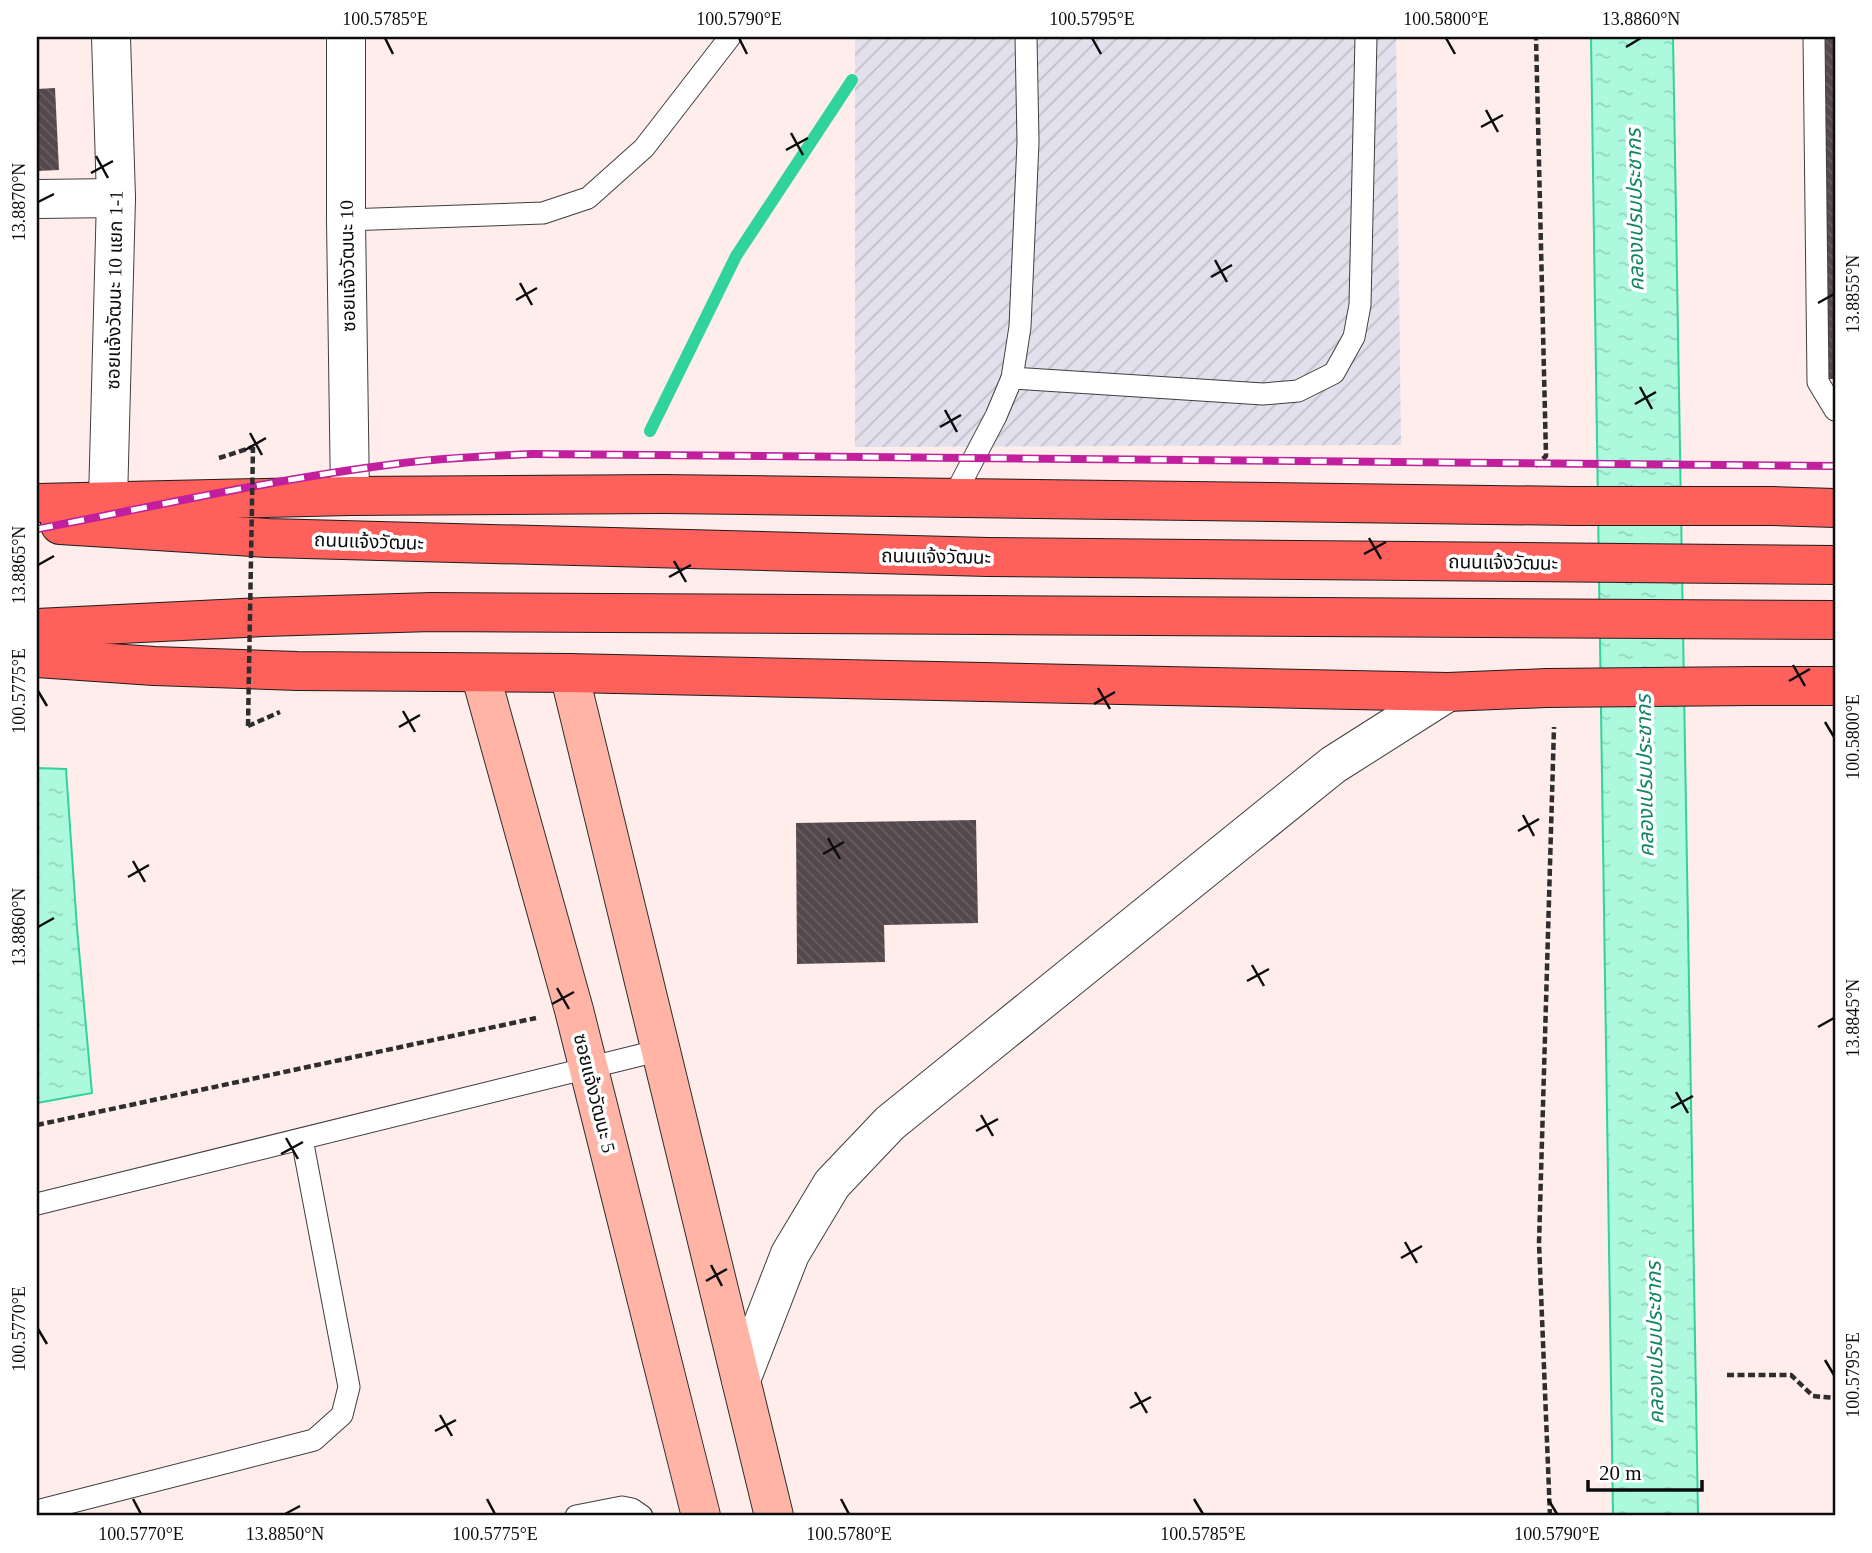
<svg xmlns="http://www.w3.org/2000/svg" width="1872" height="1553" font-family="'Times New Roman','Noto Sans Thai',serif">
<style>
.industrial{fill:url(#industrial-furrows)}
.water{fill:url(#water-ripples);stroke:#31d39d;stroke-width:2}
.lines{fill:none;stroke-linecap:round;stroke-linejoin:round}
.stream{stroke:#31d39d;stroke-width:12}
.building{fill:url(#building-back-hatch)}
.lane-casing{stroke:#3f3f3f;stroke-width:23}
.street-casing{stroke:#3f3f3f;stroke-width:40}
.secondary-casing{stroke:#2e2e2e;stroke-width:40}
.primary-casing{stroke:#1d1d1d;stroke-width:40}
.path{stroke:#2e2e2e;stroke-width:4.5;stroke-dasharray:7 3.5;stroke-linecap:butt}
.lane{stroke:#fff;stroke-width:21}
.street{stroke:#fff;stroke-width:38}
.secondary{stroke:#ffb4a6;stroke-width:38}
.primary{stroke:#fe605c;stroke-width:38}
.rail-casing{stroke:#c11f9d;stroke-width:8}
.rail{stroke:#fff;stroke-width:5;stroke-dasharray:16;stroke-linecap:butt}
.primary-bridge-casing{stroke:#1d1d1d;stroke-width:40;stroke-linecap:butt}
.path-bridge{stroke:#2e2e2e;stroke-width:4.5;stroke-dasharray:7 3.5;stroke-linecap:butt}
.primary-bridge{stroke:#fe605c;stroke-width:38}
.ticks{fill:none;stroke:#0c0c0c;stroke-width:2.5}
.labels{text-anchor:middle;stroke-width:7;stroke-linejoin:round;paint-order:stroke}
.street-label{font-size:19px;fill:#0c0c0c;stroke:#fff}
.water-label{font-size:21px;font-style:italic;fill:#118563;stroke:#fff}
.neatline{fill:none;stroke:#0c0c0c;stroke-width:2.5}
.ticks-label{font-size:18px;text-anchor:middle;fill:#0c0c0c}
</style>
<defs>
<pattern id="industrial-furrows" width="10" height="10" patternUnits="userSpaceOnUse" patternTransform="scale(1.75)"><rect width="10" height="10" fill="#e1e0ec"/><path d="M-1 1l2-2M0 10L10 0M9 11l2-2" fill="none" stroke="#c0bfc9"/></pattern>
<pattern id="water-ripples" width="26" height="14" patternUnits="userSpaceOnUse" patternTransform="scale(1.75)"><rect width="26" height="14" fill="#adf9de"/><path d="M2 4q2-2 4 0t4 0M15 11q2-2 4 0t4 0" fill="none" stroke="#94d4bd"/></pattern>
<pattern id="building-back-hatch" width="6" height="6" patternUnits="userSpaceOnUse" patternTransform="scale(1.75)"><rect width="6" height="6" fill="#55484c"/><path d="M-1 5l2 2M0 0l6 6M5-1l2 2" fill="none" stroke="#685e61"/></pattern>
</defs>
<rect width="100%" height="100%" fill="#ffedeb"/>
<!-- industrial -->
<path class="industrial" d="M855 37H1396L1401 445 855 447Z"/>
<!-- water -->
<g class="water">
<path d="M1591 37H1673L1698 1516H1613Z"/>
<path d="M37 768 66 769 77 928 92 1093 37 1103Z"/>
</g>
<g class="lines">
<!-- stream -->
<path class="stream" d="M650 431 736 256 852 80"/>
</g>
<!-- building -->
<g class="building">
<path d="M1825 37H1835V379H1827Z"/>
<path d="M55 88 59 170 37 171V89Z"/>
<path d="M976 820 978 923 884 925 885 962 797 964 796 823Z"/>
</g>
<g class="lines">
<defs>
<g id="lane">
<path d="M1814 37 1818 382 1835 410"/>
<path d="M346 220 543 213 588 198 644 148 730 37"/>
<path d="M1012 378 1263 394 1298 391 1334 373 1354 337 1360 305 1366 37"/>
<path d="M953 498 996 416 1012 378 1020 327 1028 142 1026 37"/>
<path d="M37 1204 661 1050"/>
<path d="M37 1511 314 1440 342 1415 349 1387 302 1139"/>
<path d="M576 1516 622 1507 632 1509 642 1516"/>
</g>
<g id="street">
<path d="M346 37V220L350 496"/>
<path d="M37 199 116 198"/>
<path d="M108 501 116 198 111 37"/>
<path d="M741 1380 790 1254 832 1184 890 1123 1333 765 1448 692"/>
</g>
<g id="secondary">
<path d="M480 673 574 1010 701 1516"/>
<path d="M569 673 774 1516"/>
</g>
<g id="primary">
<path d="M37 503 350 496 663 494 1572 506H1773L1835 508"/>
<path d="M60 525 268 538 988 557"/>
<path d="M37 628 264 617 432 612 986 615"/>
<path d="M37 658 154 666 297 671 569 673 1448 692 1546 688"/>
<path d="M1752 686H1835"/>
</g>
</defs>
<!-- lane casing -->
<use href="#lane" class="lane-casing"/>
<!-- street casing -->
<use href="#street" class="street-casing"/>
<!-- secondary casing -->
<use href="#secondary" class="secondary-casing"/>
<!-- primary casing -->
<use href="#primary" class="primary-casing"/>
<!-- path -->
<g class="path">
<path d="M219 458 253 447"/>
<path d="M1535 466 1546 456 1536 37"/>
<path d="M248 726 280 712"/>
<path d="M37 1125 536 1018"/>
<path d="M1727 1375H1791L1813 1396 1835 1398"/>
<path d="M1550 1516 1539 1243 1554 727"/>
</g>
<!-- lane -->
<use href="#lane" class="lane"/>
<!-- street -->
<use href="#street" class="street"/>
<!-- secondary -->
<use href="#secondary" class="secondary"/>
<!-- primary -->
<use href="#primary" class="primary"/>
<defs>
<path id="rail" d="M37 529C156 506 275 479 395 464 441 458 488 456 534 454L1835 466"/>
</defs>
<!-- rail casing -->
<use href="#rail" class="rail-casing"/>
<!-- rail -->
<use href="#rail" class="rail"/>
<defs>
<g id="primary-bridge">
<path d="M988 557 1835 565"/>
<path d="M986 615 1835 620"/>
<path d="M1546 688 1752 686"/>
</g>
</defs>
<!-- primary-bridge casing -->
<use href="#primary-bridge" class="primary-bridge-casing"/>
<!-- path-bridge -->
<path class="path-bridge" d="M248 726 253 447"/>
<!-- primary-bridge -->
<use href="#primary-bridge" class="primary-bridge"/>
</g>
<!-- ticks -->
<path class="ticks" d="M385 38 393 54M739 38 747 54M1092 38 1101 54M1446 38 1455 54M1626 47 1641 38M1486 110 1498 132M1481 127 1503 115M791 133 803 155M786 150 808 138M96 156 108 178M91 173 113 161M38 202 54 194M1215 260 1227 282M1211 277 1232 265M520 283 532 305M516 300 537 288M1818 303 1834 294M1640 387 1652 409M1635 404 1656 392M945 410 957 432M940 427 961 415M250 433 262 455M245 450 266 438M1369 538 1381 559M1364 554 1386 542M674 561 686 582M38 565 54 556M669 577 691 565M1793 665 1805 686M1789 681 1810 669M1098 688 1110 709M38 691 47 706M1094 704 1115 692M403 711 415 732M1825 722 1834 737M399 727 420 715M1523 815 1534 836M1518 831 1539 819M828 838 840 859M823 854 844 842M133 861 145 882M128 877 149 865M38 927 54 918M1252 965 1264 986M1247 981 1269 969M557 988 569 1009M552 1004 574 992M1818 1027 1834 1018M1676 1092 1688 1113M1671 1108 1693 1096M981 1115 993 1136M976 1131 998 1119M286 1138 298 1159M281 1154 303 1142M1405 1242 1417 1263M1401 1258 1422 1246M711 1265 722 1286M706 1281 727 1269M38 1329 47 1344M1825 1360 1834 1375M1135 1392 1147 1413M1130 1408 1151 1397M440 1415 452 1436M435 1431 456 1420M133 1499 141 1514M487 1499 495 1514M841 1499 849 1514M1194 1499 1203 1514M1548 1499 1557 1514M285 1514 300 1506"/>
<g class="labels">
<!-- street labels -->
<g class="street-label">
<text transform="translate(347 266) rotate(-91)" y="7">ซอยแจ้งวัฒนะ 10</text>
<text transform="translate(114 290) rotate(-89)" y="7">ซอยแจ้งวัฒนะ 10 แยก 1-1</text>
<text transform="translate(369 541) rotate(2)" y="7">ถนนแจ้งวัฒนะ</text>
<text transform="translate(936 556) rotate(1)" y="7">ถนนแจ้งวัฒนะ</text>
<text transform="translate(1503 562) rotate(1)" y="7">ถนนแจ้งวัฒนะ</text>
<text transform="translate(595 1093) rotate(76)" y="7">ซอยแจ้งวัฒนะ 5</text>
</g>
<!-- water labels -->
<g class="water-label">
<text transform="translate(1635 210) rotate(-91)" y="7">คลองเปรมประชากร</text>
<text transform="translate(1645 776) rotate(-91)" y="7">คลองเปรมประชากร</text>
<text transform="translate(1655 1343) rotate(-91)" y="7">คลองเปรมประชากร</text>
</g>
</g>
<!-- border -->
<rect width="1872" height="1553" fill="none" stroke="#ffffff" stroke-width="77"/>
<!-- scale -->
<path d="M1588 1480v10h114v-10" fill="none" stroke="#0c0c0c" stroke-width="3.5"/>
<text x="1599" y="1480" font-size="21" fill="#0c0c0c" stroke="#ffffff" stroke-width="5" paint-order="stroke">20 m</text>
<rect x="38" y="38" width="1796" height="1476" class="neatline"/>
<g class="ticks-label">
<text x="385" y="25">100.5785°E</text>
<text x="739" y="25">100.5790°E</text>
<text x="1092" y="25">100.5795°E</text>
<text x="1446" y="25">100.5800°E</text>
<text x="1641" y="25">13.8860°N</text>
<text transform="translate(19 202) rotate(-90)" y="6">13.8870°N</text>
<text transform="translate(1853 294) rotate(-90)" y="6">13.8855°N</text>
<text transform="translate(19 565) rotate(-90)" y="6">13.8865°N</text>
<text transform="translate(19 691) rotate(-90)" y="6">100.5775°E</text>
<text transform="translate(1853 737) rotate(-90)" y="6">100.5800°E</text>
<text transform="translate(19 927) rotate(-90)" y="6">13.8860°N</text>
<text transform="translate(1853 1018) rotate(-90)" y="6">13.8845°N</text>
<text transform="translate(19 1329) rotate(-90)" y="6">100.5770°E</text>
<text transform="translate(1853 1375) rotate(-90)" y="6">100.5795°E</text>
<text x="141" y="1540">100.5770°E</text>
<text x="285" y="1540">13.8850°N</text>
<text x="495" y="1540">100.5775°E</text>
<text x="849" y="1540">100.5780°E</text>
<text x="1203" y="1540">100.5785°E</text>
<text x="1557" y="1540">100.5790°E</text>
</g>
</svg>
